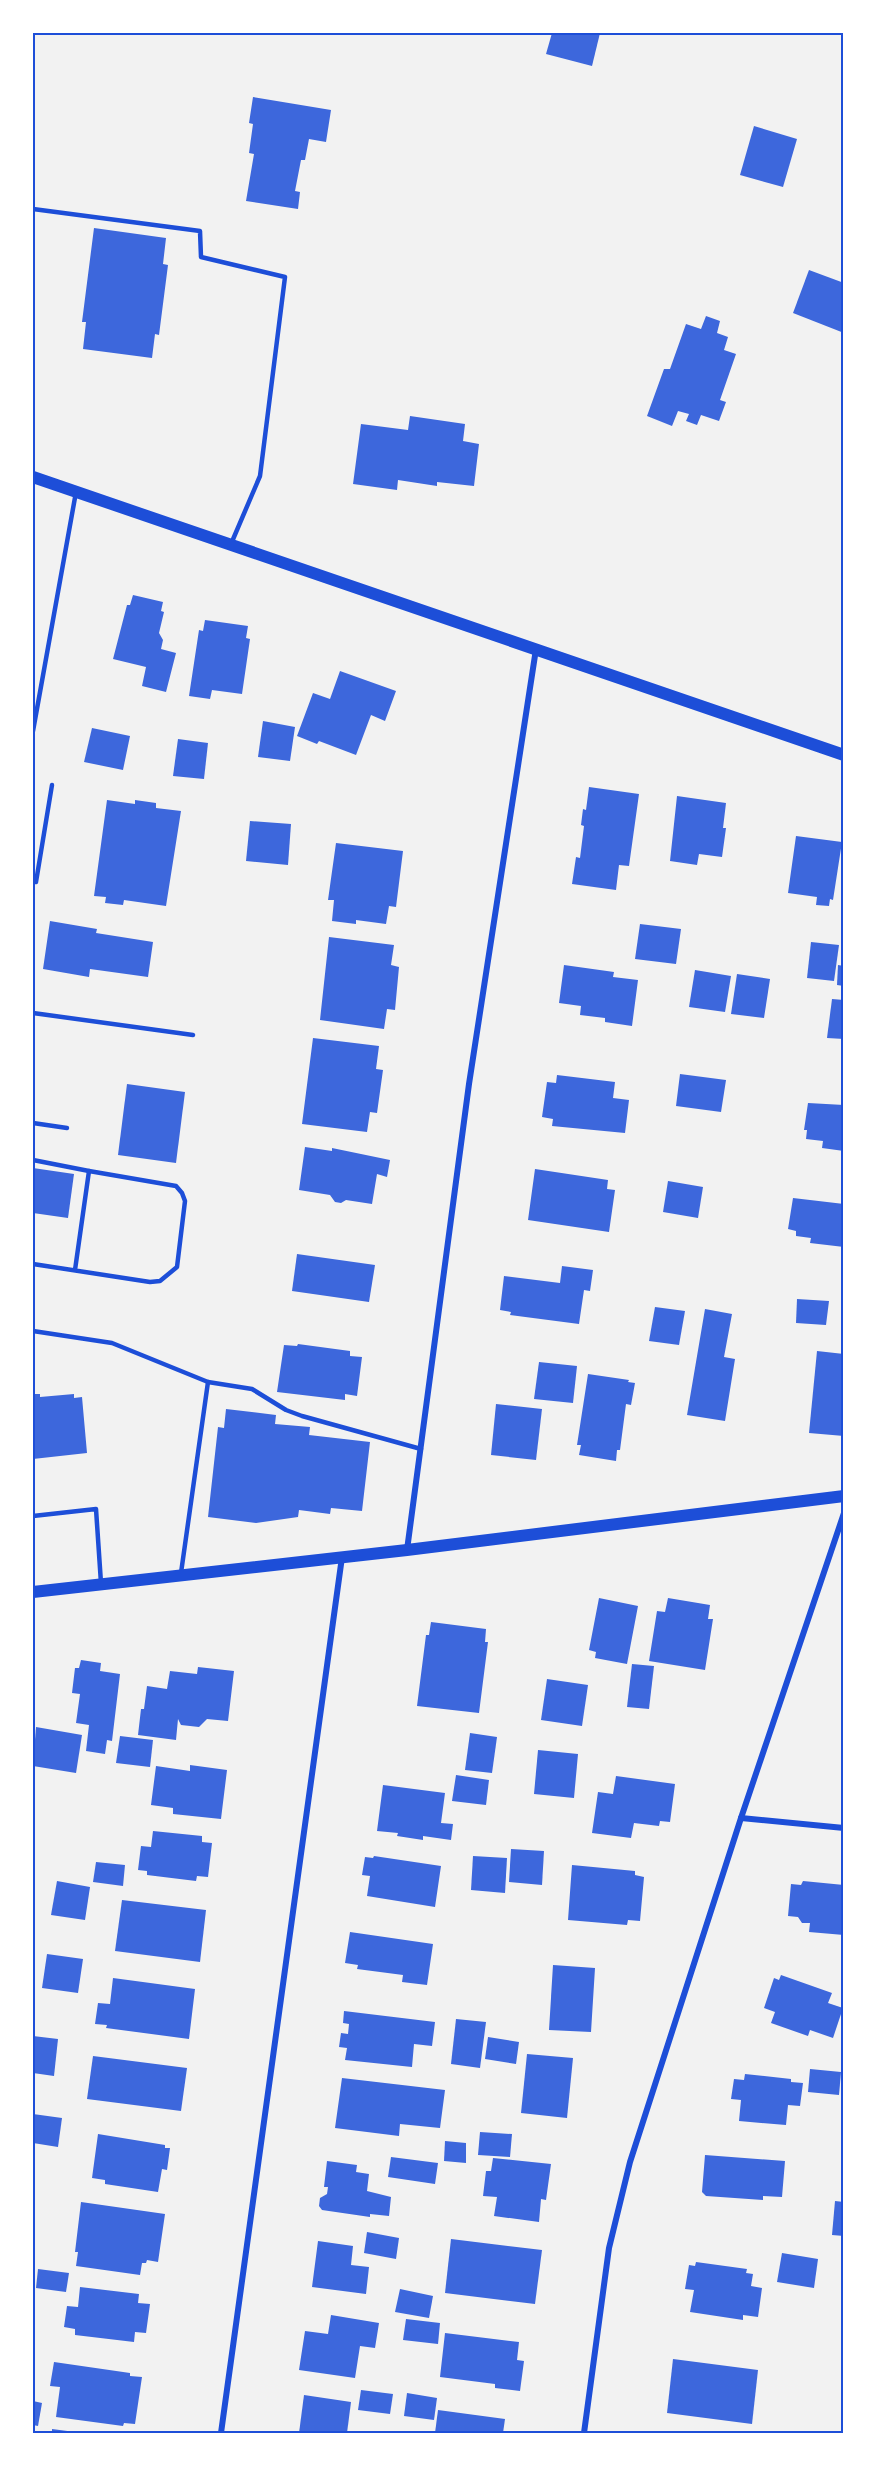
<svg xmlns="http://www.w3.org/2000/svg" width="877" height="2466" font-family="Barlow,sans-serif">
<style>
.building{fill:#3d67dc}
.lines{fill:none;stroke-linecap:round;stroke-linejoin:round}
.service{stroke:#1d4ed8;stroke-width:4.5}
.minor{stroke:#1d4ed8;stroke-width:6}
.secondary{stroke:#1d4ed8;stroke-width:12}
.neatline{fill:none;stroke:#1d4ed8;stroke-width:2}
</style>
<rect width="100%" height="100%" fill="#f2f2f2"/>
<!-- building -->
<g class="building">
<path d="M552 33H600L592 66 546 54Z"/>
<path d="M253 97 331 110 326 142 309 139 305 160H301L295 191 300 192 298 209 246 201 254 154 249 153 253 124 249 123Z"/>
<path d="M754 126 797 139 783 187 740 175Z"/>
<path d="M94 228 166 238 163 264 168 265 159 335 155 334 152 358 83 349 86 322H82Z"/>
<path d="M809 270 844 283V333L793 313Z"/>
<path d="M706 316 720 321 717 333 728 337 724 350 736 354 720 400 726 402 719 421 701 415 697 425 686 421 689 414 678 411 672 426 647 416 664 369H670L686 324 701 329Z"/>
<path d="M410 416 465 424 463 441 479 444 474 486 437 482V486L398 480 397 490 353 484 361 424 408 430Z"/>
<path d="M133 595 163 602 161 611 164 612 159 633 163 640 161 649 176 653 166 692 142 686 146 667 113 659 127 605H130Z"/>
<path d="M205 620 248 626 246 638 250 639 242 694 212 690 210 699 189 696 199 630 203 631Z"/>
<path d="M340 671 396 691 385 721 371 715 356 755 319 741 317 744 297 736 313 693 330 699Z"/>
<path d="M263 721 295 727 290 761 258 757Z"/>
<path d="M92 728 130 736 123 770 84 762Z"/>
<path d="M178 739 208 743 204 779 173 776Z"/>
<path d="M589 787 639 794 629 866 619 865 616 890 572 884 576 857 580 858 584 826 581 825 583 809 586 810Z"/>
<path d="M677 796 726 803 723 828H726L722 857 699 854 697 865 670 861Z"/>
<path d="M107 800 135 804V800L156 803V808L181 811 166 906 124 900 123 905 105 903 106 897 94 896Z"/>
<path d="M250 821 291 824 288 865 246 861Z"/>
<path d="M796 836 842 842 833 900 830 899 829 906 816 905 817 897 788 893Z"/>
<path d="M336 843 403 851 396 907 389 906 386 924 356 920V924L332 921 334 900H328Z"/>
<path d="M50 921 97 929 96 933 153 942 148 977 90 969 89 977 43 969Z"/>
<path d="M640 924 681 929 676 964 635 959Z"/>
<path d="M329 937 394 945 391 965 399 967 395 1010 387 1009 384 1029 320 1020Z"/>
<path d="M811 942 839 945 834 981 807 978Z"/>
<path d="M564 965 614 972 613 977 638 980 632 1026 605 1022V1018L580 1015 581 1006 559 1003Z"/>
<path d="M838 965 844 966V986L837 985Z"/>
<path d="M695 970 731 976 725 1012 689 1007Z"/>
<path d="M737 974 770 979 764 1018 731 1014Z"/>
<path d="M832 999 844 1000V1039L827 1038Z"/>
<path d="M313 1038 379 1046 376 1069 383 1070 377 1113 370 1112 367 1132 302 1124Z"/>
<path d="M680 1074 726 1080 721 1112 676 1106Z"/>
<path d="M557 1075 615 1082 613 1098 629 1100 625 1133 552 1126 553 1119 542 1117 547 1082 556 1083Z"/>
<path d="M127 1084 185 1092 176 1163 118 1155Z"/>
<path d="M808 1103 844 1105V1151L822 1148 823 1141 806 1139 807 1130H804Z"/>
<path d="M305 1147 332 1151V1148L390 1160 387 1177 377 1174 372 1204 346 1200 341 1203 335 1202 330 1195 299 1190Z"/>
<path d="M33 1168 74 1174 68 1218 33 1213Z"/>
<path d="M535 1169 608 1180 607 1189 615 1190 609 1232 528 1220Z"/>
<path d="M668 1181 703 1187 698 1218 663 1212Z"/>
<path d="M793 1198 844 1204V1247L810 1243 811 1238 796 1236V1231L788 1229Z"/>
<path d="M297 1254 375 1265 369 1302 292 1291Z"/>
<path d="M562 1266 593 1270 590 1291 584 1290 579 1324 510 1315 511 1312 500 1310 504 1276 560 1283Z"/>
<path d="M797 1299 829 1301 826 1325 796 1323Z"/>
<path d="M655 1307 685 1311 679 1345 649 1341Z"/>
<path d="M705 1309 732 1314 724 1357 735 1359 725 1421 687 1415Z"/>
<path d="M298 1344 350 1351V1356L362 1357 357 1396 345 1394V1400L277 1392 284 1345 297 1346Z"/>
<path d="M817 1351 844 1354V1436L809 1433Z"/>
<path d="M539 1362 577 1366 573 1403 534 1399Z"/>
<path d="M588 1374 629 1380 628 1382 635 1383 631 1405 626 1404 620 1450H617L616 1461 579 1455 581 1445H577Z"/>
<path d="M33 1394H40V1397L74 1394V1398L82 1397 87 1453 33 1459Z"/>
<path d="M496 1404 542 1409 536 1460 491 1455Z"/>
<path d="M226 1409 276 1415 275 1424 310 1427 309 1435 370 1442 362 1511 331 1508 330 1514 299 1510 298 1517 256 1523 208 1517 218 1427 224 1428Z"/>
<path d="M599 1598 638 1606 627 1664 595 1658 596 1652 589 1650Z"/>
<path d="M668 1598 710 1605 708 1619H713L705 1670 649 1661 657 1611 665 1612Z"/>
<path d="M431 1622 486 1629 485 1642H488L479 1713 417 1706 426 1635H429Z"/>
<path d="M81 1660 101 1663 100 1671 120 1674 112 1741 107 1740 105 1754 86 1751 89 1725 76 1723 80 1694 72 1693 75 1668H79Z"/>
<path d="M632 1664 654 1666 649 1709 627 1707Z"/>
<path d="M198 1667 234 1671 228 1721 207 1719 199 1727 181 1725 178 1719 176 1740 138 1735 141 1709H144L147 1686 167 1689 170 1671 197 1674Z"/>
<path d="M547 1679 588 1685 582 1726 541 1720Z"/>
<path d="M36 1727 82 1735 76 1773 33 1766Z"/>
<path d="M470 1733 497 1737 492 1773 465 1770Z"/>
<path d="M120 1736 153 1740 150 1767 116 1763Z"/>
<path d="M538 1750 578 1754 574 1798 534 1794Z"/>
<path d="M190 1765 227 1770 221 1819 173 1814V1808L151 1805 156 1766 190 1771Z"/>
<path d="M456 1775 489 1780 486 1805 452 1801Z"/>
<path d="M616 1776 675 1784 670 1822 660 1821 659 1826 634 1823 631 1838 592 1833 598 1792 613 1794Z"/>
<path d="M383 1785 445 1793 441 1823 453 1824 451 1840 423 1836V1840L397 1836 398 1833 377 1831Z"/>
<path d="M153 1831 202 1836V1842L212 1843 208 1877 197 1876 196 1881 147 1875V1871L138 1870 141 1846 151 1847Z"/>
<path d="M511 1849 544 1851 542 1885 509 1882Z"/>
<path d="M374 1856 441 1866 435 1907 367 1896 370 1876 362 1875 365 1857 373 1858Z"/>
<path d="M473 1856 507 1858 505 1893 471 1890Z"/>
<path d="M96 1862 125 1865 123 1886 93 1882Z"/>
<path d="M572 1865 635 1871V1875L644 1877 640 1921 628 1920 627 1925 568 1920Z"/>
<path d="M57 1881 90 1887 85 1920 51 1915Z"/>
<path d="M803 1881 844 1885V1935L809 1932 810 1923H802L798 1917 788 1916 791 1884 801 1885Z"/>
<path d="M122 1900 206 1910 200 1962 115 1951Z"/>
<path d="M350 1932 433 1944 427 1985 402 1982 403 1975 357 1969 358 1965 345 1963Z"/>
<path d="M47 1954 83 1959 78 1993 42 1988Z"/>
<path d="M553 1965 595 1968 591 2032 549 2030Z"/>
<path d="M781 1975 832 1993 828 2003 843 2008 833 2038 810 2030 808 2036 771 2023 775 2012 764 2008 774 1978 779 1980Z"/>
<path d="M113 1978 195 1989 189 2039 106 2028 107 2025 95 2024 98 2003 110 2004Z"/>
<path d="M344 2011 435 2022 432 2046 414 2044 412 2067 345 2060 347 2048 339 2047 341 2033 348 2034 349 2024 343 2023Z"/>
<path d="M456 2019 486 2022 480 2068 451 2064Z"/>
<path d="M33 2036 58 2039 54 2076 33 2073Z"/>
<path d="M488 2037 519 2042 516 2064 485 2059Z"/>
<path d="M527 2054 573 2058 567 2118 521 2113Z"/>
<path d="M93 2056 187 2068 181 2111 87 2099Z"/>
<path d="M810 2069 841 2072 839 2095 808 2092Z"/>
<path d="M745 2074 791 2079V2082L803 2083 800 2106 788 2105 786 2125 739 2121 741 2100 731 2099 734 2079 744 2080Z"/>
<path d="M342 2078 445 2090 440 2128 400 2124 399 2136 335 2128Z"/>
<path d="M33 2114 62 2118 58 2147 33 2143Z"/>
<path d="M480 2132 512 2134 510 2157 478 2155Z"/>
<path d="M98 2134 165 2145V2148H170L167 2170 162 2169 158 2192 105 2184V2180L92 2178Z"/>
<path d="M445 2141 466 2143V2163L444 2161Z"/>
<path d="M705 2155 785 2161 782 2197 763 2196V2200L706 2196 702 2192Z"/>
<path d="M391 2157 438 2163 435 2184 388 2177Z"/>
<path d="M493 2158 551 2164 546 2200 541 2199 539 2222 494 2216 497 2197 483 2196 486 2171H491Z"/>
<path d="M327 2161 357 2165 356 2172 369 2174 367 2191 391 2197 389 2216 370 2214V2217L322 2210 319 2206 320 2198 327 2194 328 2187H324Z"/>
<path d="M835 2201 844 2202V2236L832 2235Z"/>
<path d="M81 2202 165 2214 158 2262 147 2260 146 2263H142L140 2275 76 2266 78 2252H75Z"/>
<path d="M367 2232 399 2238 396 2259 364 2253Z"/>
<path d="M451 2239 542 2250 535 2304 445 2293Z"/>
<path d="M318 2241 353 2246 351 2265 369 2267 366 2294 312 2287Z"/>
<path d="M782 2253 818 2259 814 2288 777 2282Z"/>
<path d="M696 2262 747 2269 746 2273 753 2274 751 2286 762 2288 758 2317 743 2315V2320L690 2312 694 2290 685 2289 689 2265 695 2266Z"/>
<path d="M38 2269 69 2273 66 2292 36 2288Z"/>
<path d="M80 2287 139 2294 138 2303 150 2304 146 2333 135 2332 134 2342 75 2335V2329L64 2327 67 2306 78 2307Z"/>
<path d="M400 2289 433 2296 429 2318 395 2312Z"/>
<path d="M331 2315 379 2323 375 2348 360 2346 355 2378 299 2370 305 2331 328 2334Z"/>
<path d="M406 2319 440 2323 438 2344 403 2340Z"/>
<path d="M445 2333 519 2342 517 2360 524 2361 520 2391 495 2388V2384L440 2377Z"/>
<path d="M673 2359 758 2370 752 2424 667 2413Z"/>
<path d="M54 2362 130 2373V2376L142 2377 135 2424 124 2423 123 2426 56 2417 60 2387 50 2386Z"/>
<path d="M361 2390 393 2394 390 2414 358 2410Z"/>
<path d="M407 2393 437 2398 434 2420 404 2416Z"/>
<path d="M304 2395 351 2402 347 2433H299Z"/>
<path d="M33 2401 42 2403 38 2426 33 2425Z"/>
<path d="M438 2410 505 2419 503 2433H435Z"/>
<path d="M52 2429 75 2432V2433H52Z"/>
</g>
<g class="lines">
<!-- service -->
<g class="service">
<path d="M33 209 200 231 201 257 285 277 260 476 231 544"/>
<path d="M33 731 76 492"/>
<path d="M33 881 36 882 52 785"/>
<path d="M33 1013 193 1035"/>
<path d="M33 1123 67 1128"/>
<path d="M33 1160 89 1171"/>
<path d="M33 1264 150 1282 160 1281 177 1267 185 1201 182 1193 176 1186 89 1171 75 1270"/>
<path d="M33 1331 112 1343 208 1382 252 1389 286 1410 302 1416 421 1449"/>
<path d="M33 1516 96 1509 101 1583"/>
<path d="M181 1573 208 1382"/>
</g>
<!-- minor -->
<g class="minor">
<path d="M407 1550 469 1084 536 649"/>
<path d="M741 1818 844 1828"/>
<path d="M221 2433 342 1557"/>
<path d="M584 2433 609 2248 630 2162 741 1818 844 1513"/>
</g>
<!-- secondary -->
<g class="secondary">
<path d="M33 477 844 755"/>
<path d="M33 1592 407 1550 844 1496"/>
</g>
</g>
<!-- border -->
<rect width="877" height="2466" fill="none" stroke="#ffffff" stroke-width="69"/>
<rect x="34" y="34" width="808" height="2398" class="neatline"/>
</svg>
